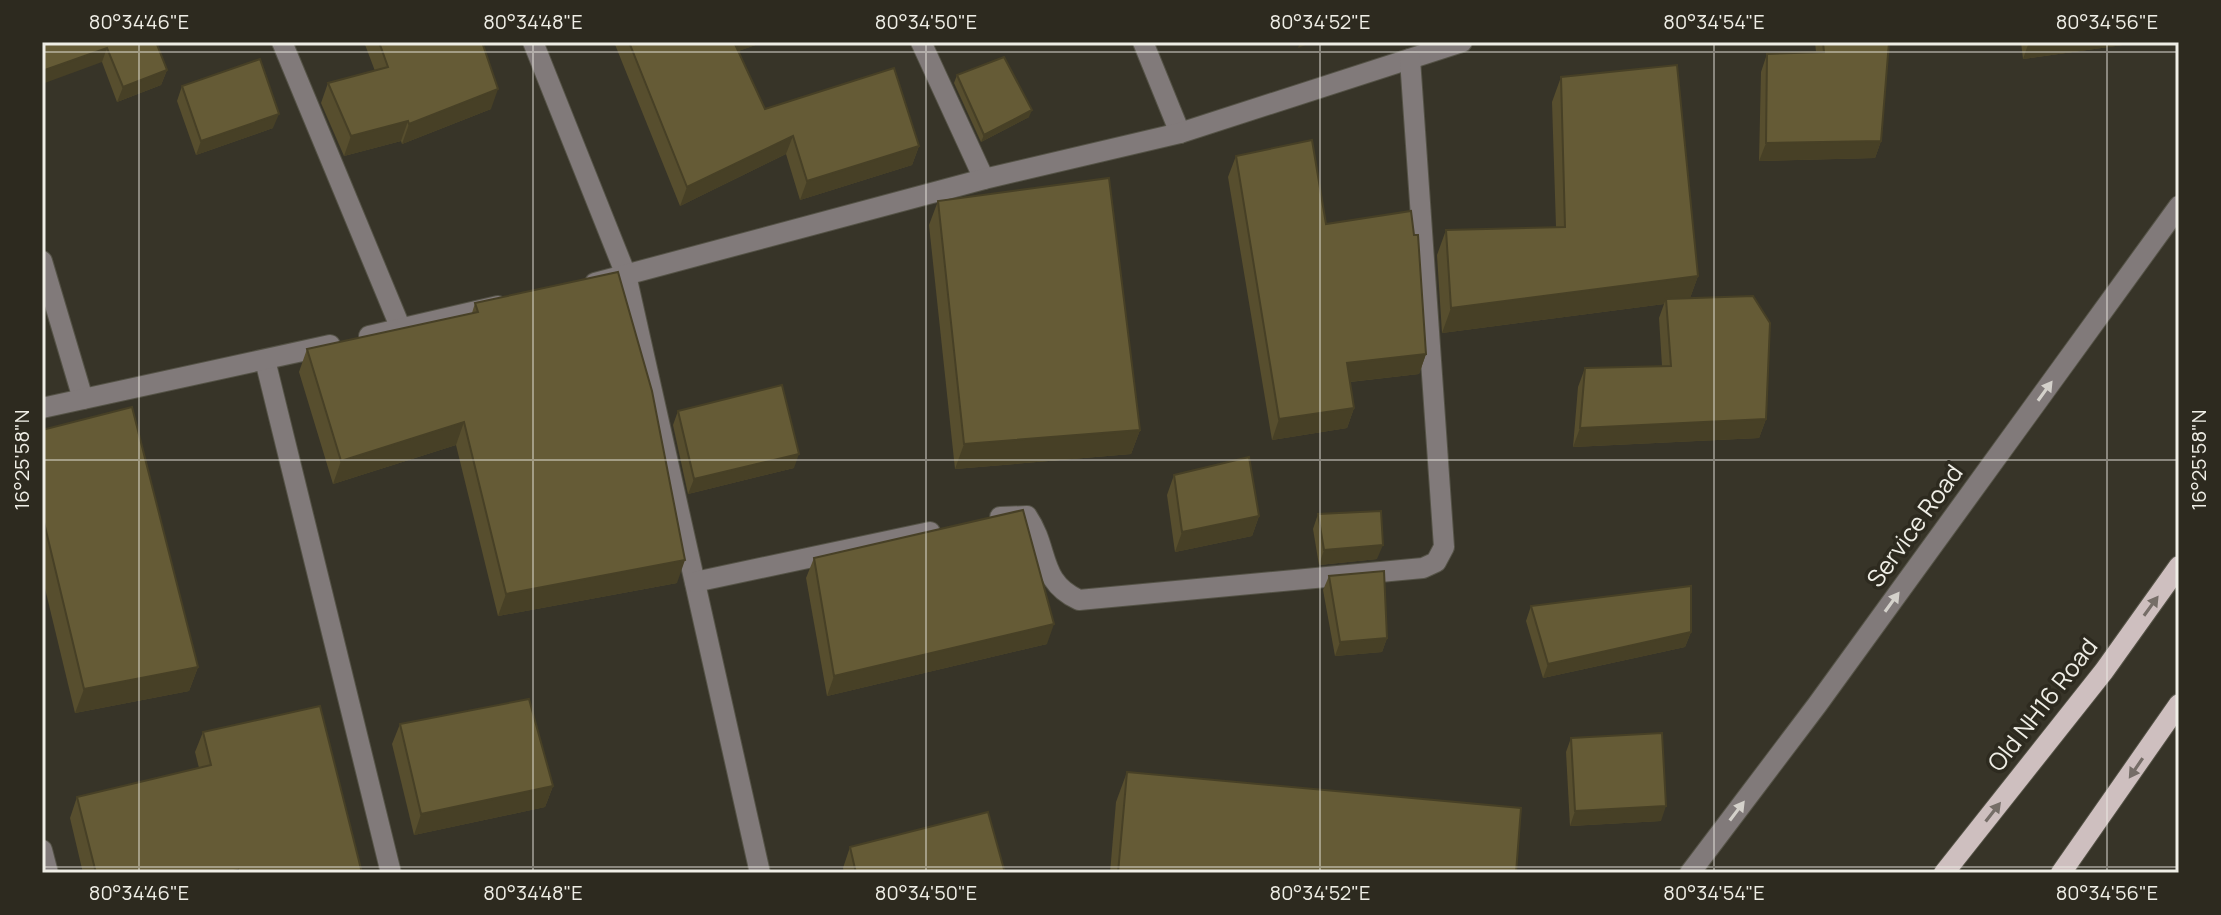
<svg xmlns="http://www.w3.org/2000/svg" width="2221" height="915" font-family="Manrope,sans-serif">
<style>
.lines{fill:none;stroke-linecap:round;stroke-linejoin:round}
.minor-casing{stroke:#545246;stroke-width:22}
.major-casing{stroke:#545246;stroke-width:22}
.minor{stroke:#817a7a;stroke-width:20}
.major{stroke:#cebfbf;stroke-width:20}
.wall{fill:#574e2e}
.shaded-wall{fill:#474026}
.building{fill:#655b36;stroke:#474026;stroke-width:2}
.oneway{fill:#d4d1cb}
.oneway2{fill:#756d67}
.ticks{fill:none;stroke:#efeee6;stroke-width:2;stroke-opacity:0.45}
.labels{text-anchor:middle;stroke-width:7;stroke-linejoin:round;paint-order:stroke}
.street-label{font-size:24px;fill:#efeee6;stroke:#2d2a1f}
.neatline{fill:none;stroke:#efeee6;stroke-width:3}
.ticks-label{font-size:20px;text-anchor:middle;fill:#efeee6}
</style>
<rect width="100%" height="100%" fill="#373428"/>
<g class="lines">
<defs>
<g id="minor">
<path d="M282 42 401 329"/>
<path d="M533 42 626 275 760 873"/>
<path d="M921 42 984 179"/>
<path d="M1143 42 1180 133"/>
<path d="M42 261 83 399"/>
<path d="M595 283 984 179 1180 133 1462 42"/>
<path d="M369 336 498 306"/>
<path d="M265 360 391 873"/>
<path d="M42 408 330 345"/>
<path d="M1000 517 1027 516C1050 550 1038 581 1079 600L1423 568 1436 562 1444 547 1410 59"/>
<path d="M695 582 930 532"/>
<path d="M42 850 48 873"/>
<path d="M1690 873 1817 705 2179 206"/>
</g>
<g id="major">
<path d="M1944 873 2104 671 2179 566"/>
<path d="M2061 873 2179 704"/>
</g>
</defs>
<!-- minor casing -->
<use href="#minor" class="minor-casing"/>
<!-- major casing -->
<use href="#major" class="major-casing"/>
<!-- minor -->
<use href="#minor" class="minor"/>
<!-- major -->
<use href="#major" class="major"/>
</g>
<!-- wall -->
<g class="wall">
<path d="M42 42H156L167 70 161 85 117 102 102 62Z"/>
<path d="M364 42H482L491 109 402 144 401 141 344 156 321 103 328 83 375 71Z"/>
<path d="M614 42H764L738 51 765 109 919 146 912 165 800 200 786 154 680 206Z"/>
<path d="M1815 42H1889L1881 141 1875 158 1759 161 1761 72 1767 54 1816 52Z"/>
<path d="M2021 42H2144L2023 59Z"/>
<path d="M957 75 1029 117 981 142 954 83Z"/>
<path d="M1561 77 1698 276 1690 298 1766 419 1759 438 1573 447 1578 387 1585 368 1662 366 1659 318 1664 304 1442 333 1437 255 1446 230 1556 227 1552 102Z"/>
<path d="M182 86 273 128 196 155 177 101Z"/>
<path d="M1236 156 1326 224 1426 354 1419 374 1350 382 1354 408 1347 428 1272 440 1228 177Z"/>
<path d="M938 201 1140 430 1131 454 955 469 929 225Z"/>
<path d="M475 303 677 583 498 616 456 445 333 484 299 372 307 349 472 313Z"/>
<path d="M678 411 794 468 688 494 673 425Z"/>
<path d="M42 430 198 667 189 691 75 713 42 576Z"/>
<path d="M1174 475 1259 516 1252 536 1175 552 1167 495Z"/>
<path d="M1318 514 1377 559 1319 565 1313 529Z"/>
<path d="M814 558 1047 644 827 696 806 578Z"/>
<path d="M1329 576 1387 638 1382 652 1335 656 1323 590Z"/>
<path d="M1531 606 1691 632 1685 647 1543 678 1526 621Z"/>
<path d="M400 724 553 786 545 807 414 835 392 744Z"/>
<path d="M203 732 362 873H83L70 818 77 797 199 768 195 752Z"/>
<path d="M1571 738 1661 821 1570 826 1566 752Z"/>
<path d="M1127 772 1516 873H1110L1116 802Z"/>
<path d="M850 847 1005 873H844L843 868Z"/>
</g>
<!-- shaded-wall -->
<g class="shaded-wall">
<path d="M731 42H764L725 56Z"/>
<path d="M1300 42H1313L1298 48Z"/>
<path d="M2029 42H2144L2023 59Z"/>
<path d="M107 48 102 62 42 84V71Z"/>
<path d="M167 70 161 85 117 102 123 87Z"/>
<path d="M498 89 491 109 402 144 409 124Z"/>
<path d="M1032 110 1029 117 981 142 984 135Z"/>
<path d="M279 114 273 128 196 155 201 141Z"/>
<path d="M408 121 401 141 344 156 351 136Z"/>
<path d="M793 136 786 154 680 206 687 187Z"/>
<path d="M1881 141 1875 158 1759 161 1766 143Z"/>
<path d="M919 146 912 165 800 200 807 181Z"/>
<path d="M1698 276 1689 301 1666 299 1664 304 1442 333 1451 308Z"/>
<path d="M1426 354 1419 374 1340 383 1347 363Z"/>
<path d="M1354 408 1347 428 1272 440 1279 419Z"/>
<path d="M1766 419 1759 438 1573 447 1580 428Z"/>
<path d="M464 422 456 445 333 484 341 461Z"/>
<path d="M1140 430 1131 454 955 469 964 444Z"/>
<path d="M799 454 794 468 688 494 694 479Z"/>
<path d="M1259 516 1252 536 1175 552 1182 532Z"/>
<path d="M1383 545 1377 559 1319 565 1324 550Z"/>
<path d="M685 560 677 583 498 616 506 594Z"/>
<path d="M1054 624 1047 644 827 696 834 676Z"/>
<path d="M1691 632 1685 647 1543 678 1548 664Z"/>
<path d="M1387 638 1382 652 1335 656 1340 642Z"/>
<path d="M198 667 189 691 75 713 84 689Z"/>
<path d="M553 786 545 807 414 835 421 814Z"/>
<path d="M1666 806 1661 821 1570 826 1575 811Z"/>
</g>
<!-- building -->
<g class="building">
<path d="M42 42H156L167 70 123 87 107 48 42 71Z"/>
<path d="M379 42H482L498 89 409 124 408 121 351 136 328 83 388 67Z"/>
<path d="M629 42H734L765 109 894 68 919 146 807 181 793 136 687 187Z"/>
<path d="M1823 42H1889L1881 141 1766 143 1767 54 1824 52Z"/>
<path d="M1004 57 1032 110 984 135 957 75Z"/>
<path d="M260 59 279 114 201 141 182 86Z"/>
<path d="M1677 65 1698 276 1451 308 1446 230 1565 227 1561 77Z"/>
<path d="M1312 140 1326 224 1411 211 1414 235H1418L1426 354 1347 363 1354 408 1279 419 1236 156Z"/>
<path d="M1109 178 1140 430 964 444 938 201Z"/>
<path d="M618 272 652 391 685 560 506 594 464 422 341 461 307 349 478 312 475 303Z"/>
<path d="M1753 296 1770 323 1766 419 1580 428 1585 368 1671 366 1666 299Z"/>
<path d="M782 385 799 454 694 479 678 411Z"/>
<path d="M132 407 198 667 84 689 42 514V430Z"/>
<path d="M1249 457 1259 516 1182 532 1174 475Z"/>
<path d="M1023 510 1054 624 834 676 814 558Z"/>
<path d="M1381 511 1383 545 1324 550 1318 514Z"/>
<path d="M1384 571 1387 638 1340 642 1329 576Z"/>
<path d="M1691 586V632L1548 664 1531 606Z"/>
<path d="M529 699 553 786 421 814 400 724Z"/>
<path d="M320 706 362 873H238V870L224 873H96L77 797 211 765 203 732Z"/>
<path d="M1662 733 1666 806 1575 811 1571 738Z"/>
<path d="M1127 772 1521 808 1516 873H1118Z"/>
<path d="M988 812 1005 873H856L850 847Z"/>
</g>
<!-- one-way arrows -->
<defs><path id="oneway-solid" d="M-6-.8H1V-3.2L6.5 0L1 3.2V.8H-6Z" transform="scale(2)"/></defs>
<g class="oneway">
<use href="#oneway-solid" transform="translate(2045 391) rotate(-54)"/>
<use href="#oneway-solid" transform="translate(1892 602) rotate(-54)"/>
<use href="#oneway-solid" transform="translate(1737 811) rotate(-53)"/>
</g>
<g class="oneway2">
<use href="#oneway-solid" transform="translate(2151 606) rotate(-54)"/>
<use href="#oneway-solid" transform="translate(2136 768) rotate(124)"/>
<use href="#oneway-solid" transform="translate(1993 812) rotate(-52)"/>
</g>
<!-- ticks -->
<path class="ticks" d="M139 42V873M533 42V873M926 42V873M1320 42V873M1714 42V873M2107 42V873M42 52H2179M42 460H2179M42 867H2179"/>
<g class="labels">
<!-- street labels -->
<g class="street-label">
<text transform="translate(1915 526) rotate(-54)" y="8">Service Road</text>
<text transform="translate(2043 705) rotate(-52)" y="8">Old NH16 Road</text>
</g>
</g>
<!-- border -->
<rect width="2221" height="915" fill="none" stroke="#2d2a1f" stroke-width="88"/>
<rect x="44" y="44" width="2133" height="827" class="neatline"/>
<g class="ticks-label">
<text x="139" y="29">80°34'46"E</text>
<text x="533" y="29">80°34'48"E</text>
<text x="926" y="29">80°34'50"E</text>
<text x="1320" y="29">80°34'52"E</text>
<text x="1714" y="29">80°34'54"E</text>
<text x="2107" y="29">80°34'56"E</text>
<text transform="translate(22 460) rotate(-90)" y="7">16°25'58"N</text>
<text transform="translate(2199 460) rotate(-90)" y="7">16°25'58"N</text>
<text x="139" y="900">80°34'46"E</text>
<text x="533" y="900">80°34'48"E</text>
<text x="926" y="900">80°34'50"E</text>
<text x="1320" y="900">80°34'52"E</text>
<text x="1714" y="900">80°34'54"E</text>
<text x="2107" y="900">80°34'56"E</text>
</g>
</svg>
